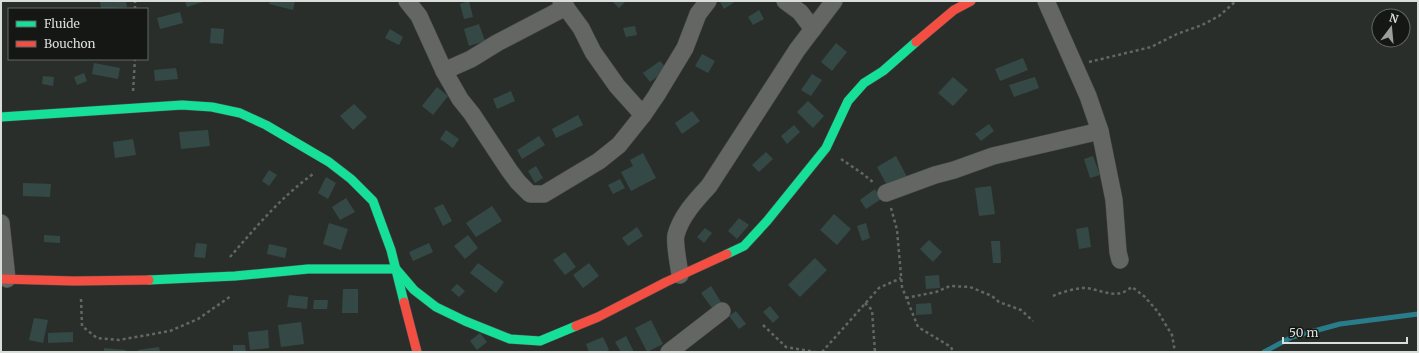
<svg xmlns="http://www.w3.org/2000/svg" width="1419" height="353" font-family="Merriweather,serif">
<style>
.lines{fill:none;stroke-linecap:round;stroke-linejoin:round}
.stream{stroke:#297d8b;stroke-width:5}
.building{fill:#344945}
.street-casing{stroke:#474a48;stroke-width:18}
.fast-casing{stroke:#474a48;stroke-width:10}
.jam-casing{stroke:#474a48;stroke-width:10}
.path{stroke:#636664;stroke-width:2.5;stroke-dasharray:3 3;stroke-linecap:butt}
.street{stroke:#646664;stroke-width:17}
.fast{stroke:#16e098;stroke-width:9}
.jam{stroke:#f24e42;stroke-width:9}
</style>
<rect width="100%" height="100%" fill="#2a2e2b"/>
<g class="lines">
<!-- stream -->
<path class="stream" d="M1264 352 1292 337 1340 324 1418 314"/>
</g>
<!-- building -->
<g class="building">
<path d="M100 1H126L127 7 101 9Z"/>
<path d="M185 1H206L187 7Z"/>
<path d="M270 1H295L293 10 269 4Z"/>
<path d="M469 1 473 17 464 19 460 4Z"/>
<path d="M612 1H626L619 8Z"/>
<path d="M722 1H736L724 9 720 2Z"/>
<path d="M759 10 764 19 753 25 748 17Z"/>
<path d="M180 12 183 23 160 29 157 18Z"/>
<path d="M479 24 485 41 469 46 464 29Z"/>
<path d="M635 26 637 35 626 37 623 28Z"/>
<path d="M211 28 224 29 223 44 210 43Z"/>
<path d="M390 29 403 37 399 45 385 38Z"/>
<path d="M836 43 847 52 832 71 821 62Z"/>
<path d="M702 54 715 61 708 73 695 66Z"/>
<path d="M1023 58 1028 70 1000 81 995 69Z"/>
<path d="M660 61 667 69 650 82 643 73Z"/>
<path d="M94 63 120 68 118 79 92 74Z"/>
<path d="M176 68 178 79 155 81 154 70Z"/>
<path d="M84 73 87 81 77 85 74 77Z"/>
<path d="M812 74 822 80 811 96 801 90Z"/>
<path d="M43 76 54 77 53 86 42 84Z"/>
<path d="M953 77 968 90 953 106 938 93Z"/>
<path d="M1035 77 1039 88 1014 97 1009 85Z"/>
<path d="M437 87 448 96 433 115 422 106Z"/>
<path d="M511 91 515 101 497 109 493 99Z"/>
<path d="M808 101 824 116 813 128 797 112Z"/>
<path d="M354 104 367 117 353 130 340 116Z"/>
<path d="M692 111 700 121 682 134 675 123Z"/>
<path d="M578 115 583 125 556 138 552 129Z"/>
<path d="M989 124 994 131 981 141 975 134Z"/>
<path d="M794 125 800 132 787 144 781 136Z"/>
<path d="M208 130 210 146 181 149 179 132Z"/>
<path d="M446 130 459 139 453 148 440 139Z"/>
<path d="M539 136 545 145 522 159 517 150Z"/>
<path d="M133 139 136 155 115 158 113 142Z"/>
<path d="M766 152 773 159 759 172 752 165Z"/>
<path d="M643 153 656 178 631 191 621 172 633 166 630 160Z"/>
<path d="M896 156 907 177 888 187 877 167Z"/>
<path d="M1093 156 1100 175 1090 178 1084 159Z"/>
<path d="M536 166 543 178 535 183 528 171Z"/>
<path d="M269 170 277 175 269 186 262 181Z"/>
<path d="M326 177 336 183 328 199 318 193Z"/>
<path d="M620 179 625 188 613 194 608 185Z"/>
<path d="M23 183 51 184 50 197 23 196Z"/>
<path d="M991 186 995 214 979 216 975 188Z"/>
<path d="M875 189 881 199 866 209 860 200Z"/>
<path d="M346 198 355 212 340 220 332 207Z"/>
<path d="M443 204 452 221 443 226 434 208Z"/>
<path d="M492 206 502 221 476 237 466 223Z"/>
<path d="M834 214 851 229 837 245 820 230Z"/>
<path d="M739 218 749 225 737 239 728 231Z"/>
<path d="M329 223 348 229 341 250 323 244Z"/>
<path d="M866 223 870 238 862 241 857 226Z"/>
<path d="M637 227 643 236 628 246 622 238Z"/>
<path d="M1088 227 1091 247 1079 249 1076 229Z"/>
<path d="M705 228 712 233 704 243 697 237Z"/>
<path d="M44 235 60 236V243L44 242Z"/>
<path d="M468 235 478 248 465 259 454 246Z"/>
<path d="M929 240 942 252 933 262 920 249Z"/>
<path d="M991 241H1000L1001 263H993Z"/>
<path d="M196 243 207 244 205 258 194 257Z"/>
<path d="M429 243 433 252 413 261 409 252Z"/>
<path d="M269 244 287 248 285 258 267 254Z"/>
<path d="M565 252 576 267 565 275 553 260Z"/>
<path d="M815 258 827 270 800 297 788 285Z"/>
<path d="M478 263 504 282 496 293 470 273Z"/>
<path d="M589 263 599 276 583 288 573 275Z"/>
<path d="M939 275 940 288 926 289 925 276Z"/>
<path d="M457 284 465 291 459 297 451 290Z"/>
<path d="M711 286 721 302 712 308 701 293Z"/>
<path d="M343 289H358V313H342Z"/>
<path d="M289 295 308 297 307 309 287 307Z"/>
<path d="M314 300H328L327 309H313Z"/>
<path d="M931 303 932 314 916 315V304Z"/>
<path d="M770 306 779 317 773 323 763 312Z"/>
<path d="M736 311 746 324 739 329 729 316Z"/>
<path d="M34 318 48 320 43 343 29 340Z"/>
<path d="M651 320 663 344 647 352 635 328Z"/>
<path d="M301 322 304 344 281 347 278 325Z"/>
<path d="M268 330 269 348 250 350 248 332Z"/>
<path d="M73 332V342L48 343V333Z"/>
<path d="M480 333 487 342 477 350 470 341Z"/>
<path d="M626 336 634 352H621L615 342Z"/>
<path d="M603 337 609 350 605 352H589L586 344Z"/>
<path d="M233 345H245L246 352H233Z"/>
<path d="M159 347 160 352H138V350Z"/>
<path d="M104 348 126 350V352H104Z"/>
</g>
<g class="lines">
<defs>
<g id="street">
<path d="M407 1 419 16 444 71 460 99 472 114 509 170 518 182 530 194H544L599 161 619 145 643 115 656 96 685 48 698 14 708 1"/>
<path d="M561 1 581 28 593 52 617 86 643 115"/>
<path d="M785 1 800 12 813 29"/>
<path d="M1046 1 1088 96 1100 131 1114 200 1118 252 1120 260"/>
<path d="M444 71 471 59 497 43 566 7"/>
<path d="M886 193 935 175 954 170 993 156 1100 131"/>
<path d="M1 223 7 279"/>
<path d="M680 275C679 266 674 243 676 235 681 216 696 200 709 186L797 50 834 1"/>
<path d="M669 352 722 311"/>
</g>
<g id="fast">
<path d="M1 117 182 105 212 107 240 113 266 125 329 162 351 179 373 201 391 250 404 302"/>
<path d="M727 254 744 246 767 221 826 148 848 101 864 83 883 71 916 42"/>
<path d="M149 280 235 276 308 269H396L414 290 436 307 465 321 510 339 540 341 576 326"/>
</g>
<g id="jam">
<path d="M916 42 954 10 971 1"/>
<path d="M1 279 74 281 149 280"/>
<path d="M404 302 417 352"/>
<path d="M576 326 598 317 666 282 727 254"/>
</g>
</defs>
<!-- street casing -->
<use href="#street" class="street-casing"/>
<!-- fast casing -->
<use href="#fast" class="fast-casing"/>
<!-- jam casing -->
<use href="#jam" class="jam-casing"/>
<!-- path -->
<g class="path">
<path d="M135 9V1"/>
<path d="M1089 62 1151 47 1177 34 1202 25 1219 16 1236 1"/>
<path d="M133 91 135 59"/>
<path d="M841 159 863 174 874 183"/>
<path d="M891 208 897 230 902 287 918 327 951 347 953 352"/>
<path d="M230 257C256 227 281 197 313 174"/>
<path d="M1053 296C1062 292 1073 289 1083 288 1096 288 1108 296 1121 293 1125 292 1129 289 1132 287L1145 297 1158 312 1172 335 1175 352"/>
<path d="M906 298 936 292 950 286 970 287 992 296 999 302 1021 310 1033 321"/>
<path d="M81 299 82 326 97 338 119 340 170 331 198 319 231 296"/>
<path d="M865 303 872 310 875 352"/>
<path d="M763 325 786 347 815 352"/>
<path d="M822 352 879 288 901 278"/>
</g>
<!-- street -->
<use href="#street" class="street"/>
<!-- fast -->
<use href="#fast" class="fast"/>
<!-- jam -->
<use href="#jam" class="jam"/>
</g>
<!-- border -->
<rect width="1419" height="353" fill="none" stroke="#dadedb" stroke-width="4"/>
<!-- legend -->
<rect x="8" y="8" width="140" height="52" fill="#141714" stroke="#636764"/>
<rect x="16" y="21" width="20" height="6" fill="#16e098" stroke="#636764"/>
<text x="44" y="28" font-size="12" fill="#dadedb">Fluide</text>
<rect x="16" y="41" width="20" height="6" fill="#f24e42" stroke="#636764"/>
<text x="44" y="48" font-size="12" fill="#dadedb">Bouchon</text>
<!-- north arrow -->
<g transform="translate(1391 28) rotate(16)"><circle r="19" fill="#141714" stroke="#636764"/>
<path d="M0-3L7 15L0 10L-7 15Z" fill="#9ca09d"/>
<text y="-6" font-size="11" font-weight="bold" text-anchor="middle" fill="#dadedb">N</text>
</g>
<!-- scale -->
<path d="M1283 337v6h124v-6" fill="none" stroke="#dadedb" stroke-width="2"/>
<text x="1289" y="337" font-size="12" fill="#dadedb" stroke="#141714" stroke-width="3" paint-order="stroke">50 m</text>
</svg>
